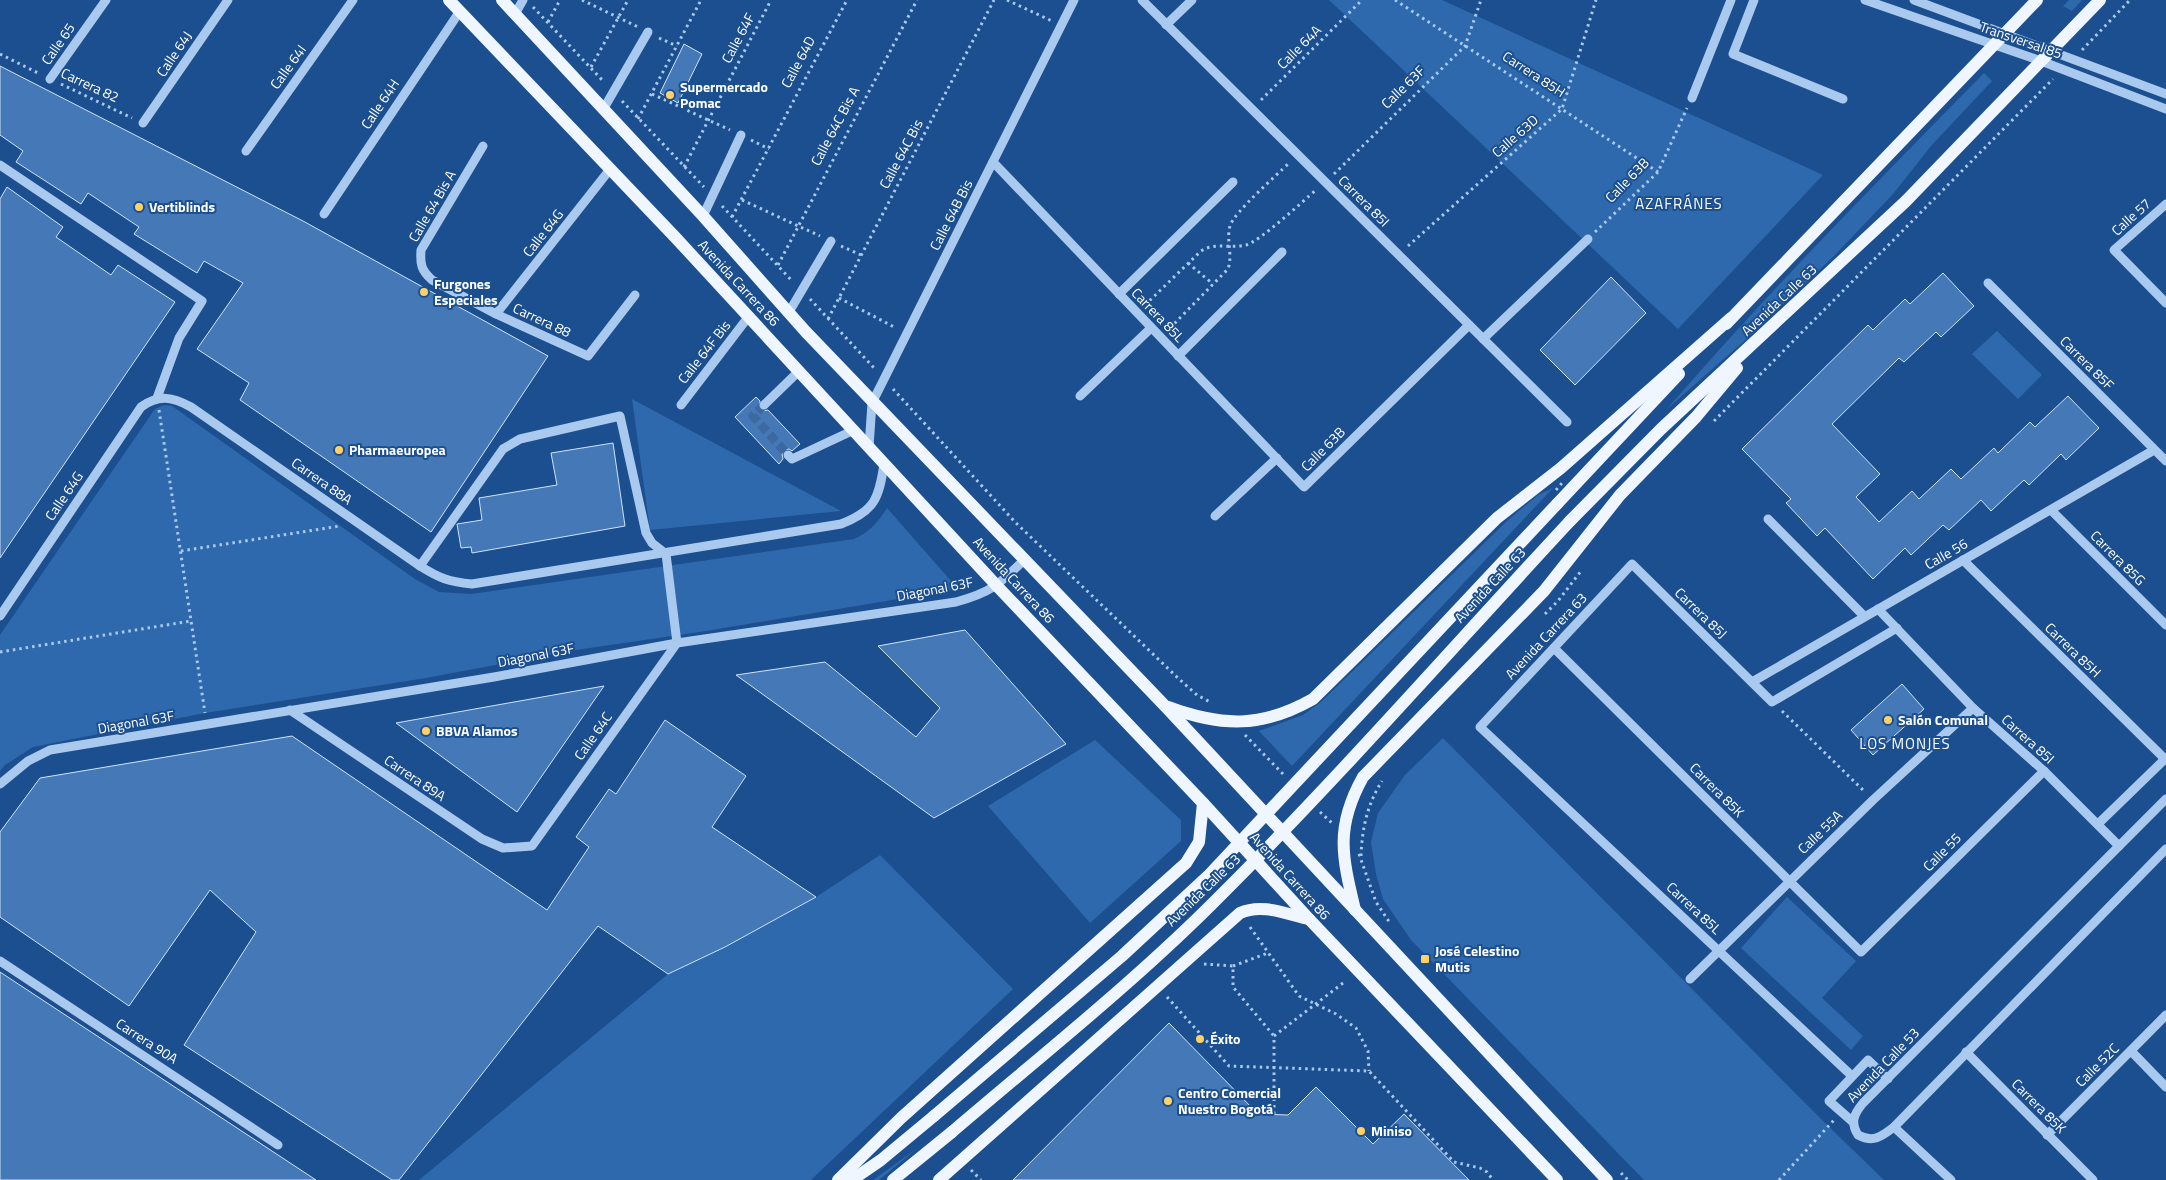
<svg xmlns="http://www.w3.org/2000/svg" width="2166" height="1180" font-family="'Titillium Web',sans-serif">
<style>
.green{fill:#2e69ad}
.building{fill:#4478b7;stroke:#cfe3fa}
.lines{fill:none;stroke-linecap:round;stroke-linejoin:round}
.minor-tunnel{stroke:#3d69a0;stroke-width:9;stroke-dasharray:9 4.5;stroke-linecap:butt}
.path{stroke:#a9c9ee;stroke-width:3;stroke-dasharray:2.5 4;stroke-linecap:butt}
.minor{stroke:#a9c9ee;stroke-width:9}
.major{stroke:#f0f6ff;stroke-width:12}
.path-bridge{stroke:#a9c9ee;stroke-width:3;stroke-dasharray:2.5 4;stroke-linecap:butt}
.major-bridge{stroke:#f0f6ff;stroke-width:12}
.poi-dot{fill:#ffd166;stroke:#1b4f8f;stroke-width:2}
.labels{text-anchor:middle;stroke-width:4;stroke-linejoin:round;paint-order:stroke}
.street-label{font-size:14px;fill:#fff;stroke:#1b4f8f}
.poi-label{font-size:14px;font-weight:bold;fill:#fff;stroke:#1b4f8f;text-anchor:start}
.neighbourhood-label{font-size:15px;letter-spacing:1px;fill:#fff;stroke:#1b4f8f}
</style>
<rect width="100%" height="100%" fill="#1b4f8f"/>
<!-- green -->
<g class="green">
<path d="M1329 0H1442L1823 175 1678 329Z"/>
<path d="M2069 0H2082L2072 11 2063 6Z"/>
<path d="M1984 73 1992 81 1931 146 1893 194 1834 256 1742 343 1667 409C1768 292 1876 183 1984 73Z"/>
<path d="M1997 331 2042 375 2018 399 1972 354Z"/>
<path d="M632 399 841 511 650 530Z"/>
<path d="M164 405 172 406 415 579 439 592 471 594 854 539C870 532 878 522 887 508L958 589 706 631 576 650 426 678 205 713 33 747 5 765 0 771V635L150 416 155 409Z"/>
<path d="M1553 488 1292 766 1259 731 1303 715 1321 702 1508 520 1538 495Z"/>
<path d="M1443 738 1821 1119 1884 1180H1644L1411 940 1383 899 1376 874 1371 842 1378 813 1405 775Z"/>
<path d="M1095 740 1181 820V841L1090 923 988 806Z"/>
<path d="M880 855 1013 989 814 1177 811 1180H419L668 974 725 947 816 897Z"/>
<path d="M1787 897 1856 961 1822 998 1863 1036 1851 1050 1741 948Z"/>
<path d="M919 1147 879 1180H873Z"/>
</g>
<!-- building -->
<g class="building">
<path d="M684 44 702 54 678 103 660 93Z"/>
<path d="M0 66 303 221 548 356 431 532 240 400 249 383 197 349 243 283 204 261 197 273 134 234 139 227 88 193 81 204 16 162 23 151 0 135Z"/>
<path d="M7 187 63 227 56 237 111 275 118 265 175 302 0 558V199Z"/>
<path d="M1943 273 1974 306 1941 337 1936 332 1904 362 1899 358 1832 424 1880 474 1856 497 1879 522 1912 491 1919 499 1951 469 1961 479 1994 448 1998 453 2030 422 2035 427 2068 396 2099 428 2066 460 2061 454 2029 485 2024 480 1991 511 1981 500 1949 530 1943 525 1911 555 1905 548 1873 579 1825 528 1817 536 1786 503 1791 499 1742 449 1868 325 1873 330 1905 299 1910 304Z"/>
<path d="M1611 277 1646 313 1575 385 1540 350Z"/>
<path d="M756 397 760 401 759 409 763 411 768 410 800 444 792 451 789 449 784 450 782 454 783 459 779 464 735 417Z"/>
<path d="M613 443 625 526 472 553 471 547 461 548 457 524 482 520 479 498 557 485 551 453Z"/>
<path d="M965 630 1066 744 934 818 736 675 825 662 916 737 940 708 878 646Z"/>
<path d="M1902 684 1924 709 1873 755 1851 730Z"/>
<path d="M604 686 517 812 396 723Z"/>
<path d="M665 720 746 776 712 827 816 897 725 947 668 974 598 926 399 1180H392L184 1045 256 932 210 890 129 1006 0 917V832L40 778 292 736 547 910 589 847 576 837 609 789 616 794Z"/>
<path d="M0 972 316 1180H0Z"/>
<path d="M1169 1023 1258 1114 1288 1115 1316 1087 1373 1144 1404 1114 1469 1180H1013Z"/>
</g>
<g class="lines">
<!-- minor-tunnel -->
<path class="minor-tunnel" d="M764 405 753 416 788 455"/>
<!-- path -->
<g class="path">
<path d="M582 0 638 27"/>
<path d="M1007 0 1052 21"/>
<path d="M1395 0 1658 172"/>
<path d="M533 7 604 82"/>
<path d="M548 22 560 0"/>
<path d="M659 38 677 46"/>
<path d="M2082 50 2130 0"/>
<path d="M0 54 40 74"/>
<path d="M591 67 628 0"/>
<path d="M61 84 132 118"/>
<path d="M652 94 730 130"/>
<path d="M1261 100 1362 0"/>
<path d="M622 101 704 187"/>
<path d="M638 119 701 0"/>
<path d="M751 140 769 149"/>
<path d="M684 167 771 0"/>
<path d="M1334 174 1465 46 1481 0"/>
<path d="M742 200 820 236"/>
<path d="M722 206 793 282"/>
<path d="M732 217 847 0"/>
<path d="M1595 232 1658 172 1687 108"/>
<path d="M841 246 861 255"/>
<path d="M1408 246 1562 109 1596 0"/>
<path d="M1188 263 1213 284"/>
<path d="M778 265 917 0"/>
<path d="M839 298 896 328"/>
<path d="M810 299 875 369"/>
<path d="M1145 305 1201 251C1215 242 1230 249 1246 245 1259 242 1303 201 1316 190"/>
<path d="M828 319 994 0"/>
<path d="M1170 328 1228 269C1233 255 1226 240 1230 226 1234 212 1277 175 1289 163"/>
<path d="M893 389 1015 522 1179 679 1197 695 1212 703"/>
<path d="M159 410 205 713"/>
<path d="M1714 421 2053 79"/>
<path d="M181 551 340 526"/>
<path d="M1545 614 1558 601 1581 571"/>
<path d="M0 652 191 621"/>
<path d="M1782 711 1865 792"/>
<path d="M1245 735 1284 775"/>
<path d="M1320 812 1332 823"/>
<path d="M1359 854 1376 902 1390 923"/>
<path d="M1361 856C1362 829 1367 805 1382 781"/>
<path d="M1250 927 1299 996 1336 1014 1356 1028 1368 1051 1369 1071"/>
<path d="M1204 964 1233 966V987L1274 1036"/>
<path d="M1233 966 1268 953"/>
<path d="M1167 997 1229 1066 1369 1071 1454 1162 1480 1168 1487 1172 1493 1180"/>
<path d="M1274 1114V1036L1343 983"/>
<path d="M971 1170 981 1180"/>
<path d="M1621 1173 1628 1180"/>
<path d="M1779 1180 1834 1120"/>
</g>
<!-- minor -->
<g class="minor">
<path d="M1142 0 1567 422"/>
<path d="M1754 0 1733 54 1843 99"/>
<path d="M1865 0 2041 61 2166 109"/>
<path d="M1914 0 2166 94"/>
<path d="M515 14 523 0"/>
<path d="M1166 25 1192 0"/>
<path d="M50 79 106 0"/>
<path d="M1692 98 1731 0"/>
<path d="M604 108 648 32"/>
<path d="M143 123 228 0"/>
<path d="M483 146 421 250C420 264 421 270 432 280L496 314 588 356 635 295"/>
<path d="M246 151 353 0"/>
<path d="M993 162 1304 487 1469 325"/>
<path d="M0 165 202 301 179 338 157 398"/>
<path d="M2166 204 2114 250 2166 303"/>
<path d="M324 214 460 11"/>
<path d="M703 216 741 135"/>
<path d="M1988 283 2166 461"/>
<path d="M1119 294 1233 182"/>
<path d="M789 312 831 241"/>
<path d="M496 314 611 168"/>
<path d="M1483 339 1588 239"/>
<path d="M1178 356 1282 252"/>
<path d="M1080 396 1151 328"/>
<path d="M681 405 749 316"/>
<path d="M764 405 799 371"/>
<path d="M869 447 872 403 1074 0"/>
<path d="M788 455 792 459 854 430"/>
<path d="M2051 510 2166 625"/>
<path d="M1215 516 1277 458"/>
<path d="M1768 519 1864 616"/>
<path d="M1963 560 2165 759"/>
<path d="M420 566 503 449 520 439 620 416 646 533 652 543 666 554 677 643"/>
<path d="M1878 609 1973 708 2044 771 2119 846"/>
<path d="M0 616 141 407C159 394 173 397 191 407L420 566C439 578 449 582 472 584L841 524C875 511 879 498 884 464"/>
<path d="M1554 648 1861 952 2044 771"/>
<path d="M1752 682 2154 450"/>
<path d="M290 710 482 839 503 848 532 846 677 643"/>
<path d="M0 784 28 761 50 750 494 677 677 643 956 602C992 592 998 585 1024 560"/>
<path d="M2166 799 1863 1103C1854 1114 1850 1122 1858 1135 1873 1143 1881 1137 1894 1127L2166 849"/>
<path d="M2098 824 2166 758"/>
<path d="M0 961 278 1145"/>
<path d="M1690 979 1873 800 1973 708"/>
<path d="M2131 1051 2166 1087"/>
<path d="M1966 1052 2093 1180"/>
<path d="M1852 1076 1480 727 1632 564 1772 702 1897 628"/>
<path d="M1853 1122 1829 1101 1868 1060 1888 1079"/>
<path d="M1894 1127 1951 1180"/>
<path d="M2047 1135 2166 1015"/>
</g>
<!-- major -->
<g class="major">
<path d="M449 0 675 237 997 586 1203 803 1309 919 1557 1180"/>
<path d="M502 0 703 216 806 332 1166 707 1607 1180"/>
<path d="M1726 324 2037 0"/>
<path d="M1557 504 1679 374"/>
<path d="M1570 521 1661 429 1906 201 2100 0"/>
<path d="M1168 707C1222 727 1262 728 1313 699L1497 518 1561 468 1731 318"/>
<path d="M1355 910C1342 856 1335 827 1363 777L1544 591 1620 495 1696 417 1737 368"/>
<path d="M838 1180 901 1118 1186 863 1199 842 1203 803"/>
<path d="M852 1180 881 1160 934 1116"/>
<path d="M893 1180 952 1132"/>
<path d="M939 1180 1240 913C1262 903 1286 914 1309 919"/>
</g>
<!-- path-bridge -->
<path class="path-bridge" d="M1556 490 1562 483"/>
<!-- major-bridge -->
<g class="major-bridge">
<path d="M934 1116 1122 956 1208 876 1557 504"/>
<path d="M952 1132C1042 1055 1137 980 1221 895 1341 775 1454 646 1570 521"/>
</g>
</g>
<!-- markers -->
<g class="poi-dot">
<circle cx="670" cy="95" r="5"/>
<circle cx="139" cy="207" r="5"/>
<circle cx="424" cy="292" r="5"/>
<circle cx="339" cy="450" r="5"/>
<circle cx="1888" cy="720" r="5"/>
<circle cx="426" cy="731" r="5"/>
<rect x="1420" y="954" width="10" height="10" rx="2.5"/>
<circle cx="1200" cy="1039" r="5"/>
<circle cx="1168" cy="1101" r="5"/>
<circle cx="1361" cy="1131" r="5"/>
</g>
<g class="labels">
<!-- street labels -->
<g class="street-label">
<text transform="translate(738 38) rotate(-62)" y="5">Calle 64F</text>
<text transform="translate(2021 40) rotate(19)" y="5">Transversal 85</text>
<text transform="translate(58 44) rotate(-55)" y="5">Calle 65</text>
<text transform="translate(1299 47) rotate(-45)" y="5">Calle 64A</text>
<text transform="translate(174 54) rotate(-56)" y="5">Calle 64J</text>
<text transform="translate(798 62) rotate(-62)" y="5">Calle 64D</text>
<text transform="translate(288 67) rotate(-54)" y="5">Calle 64I</text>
<text transform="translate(1534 74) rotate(33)" y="5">Carrera 85H</text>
<text transform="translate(90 85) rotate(25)" y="5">Carrera 82</text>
<text transform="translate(1403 87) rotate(-44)" y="5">Calle 63F</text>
<text transform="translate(380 104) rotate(-56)" y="5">Calle 64H</text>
<text transform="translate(835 126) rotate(-62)" y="5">Calle 64C Bis A</text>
<text transform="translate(1515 136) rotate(-41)" y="5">Calle 63D</text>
<text transform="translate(901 154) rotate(-62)" y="5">Calle 64C Bis</text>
<text transform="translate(1627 180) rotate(-46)" y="5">Calle 63B</text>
<text transform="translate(1364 201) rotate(45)" y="5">Carrera 85I</text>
<text transform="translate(432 206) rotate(-60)" y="5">Calle 64 Bis A</text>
<text transform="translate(951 215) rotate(-63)" y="5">Calle 64B Bis</text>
<text transform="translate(2131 217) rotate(-42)" y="5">Calle 57</text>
<text transform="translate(543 233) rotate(-52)" y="5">Calle 64G</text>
<text transform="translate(739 283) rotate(47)" y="5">Avenida Carrera 86</text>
<text transform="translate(1779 300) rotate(-43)" y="5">Avenida Calle 63</text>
<text transform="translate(1158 315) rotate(46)" y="5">Carrera 85L</text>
<text transform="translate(542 320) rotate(25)" y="5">Carrera 88</text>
<text transform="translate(704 352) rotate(-52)" y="5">Calle 64F Bis</text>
<text transform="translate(2087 363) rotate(45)" y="5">Carrera 85F</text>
<text transform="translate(1323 449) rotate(-45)" y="5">Calle 63B</text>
<text transform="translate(322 481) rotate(35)" y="5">Carrera 88A</text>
<text transform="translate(64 496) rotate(-56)" y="5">Calle 64G</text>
<text transform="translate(1946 554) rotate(-30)" y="5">Calle 56</text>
<text transform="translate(2118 558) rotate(45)" y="5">Carrera 85G</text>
<text transform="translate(1014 580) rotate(47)" y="5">Avenida Carrera 86</text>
<text transform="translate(1490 585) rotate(-47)" y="5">Avenida Calle 63</text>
<text transform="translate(935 589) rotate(-11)" y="5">Diagonal 63F</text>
<text transform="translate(1701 613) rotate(44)" y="5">Carrera 85J</text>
<text transform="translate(1546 636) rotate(-47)" y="5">Avenida Carrera 63</text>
<text transform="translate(2073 650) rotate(44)" y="5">Carrera 85H</text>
<text transform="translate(536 655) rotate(-11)" y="5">Diagonal 63F</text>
<text transform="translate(136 722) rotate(-10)" y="5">Diagonal 63F</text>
<text transform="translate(593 736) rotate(-55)" y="5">Calle 64C</text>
<text transform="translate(2028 739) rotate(42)" y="5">Carrera 85I</text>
<text transform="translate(415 778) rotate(34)" y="5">Carrera 89A</text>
<text transform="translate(1717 790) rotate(45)" y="5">Carrera 85K</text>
<text transform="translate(1820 832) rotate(-44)" y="5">Calle 55A</text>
<text transform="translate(1942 852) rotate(-45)" y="5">Calle 55</text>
<text transform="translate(1290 876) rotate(48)" y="5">Avenida Carrera 86</text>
<text transform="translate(1203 890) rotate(-44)" y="5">Avenida Calle 63</text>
<text transform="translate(1694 908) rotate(43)" y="5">Carrera 85L</text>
<text transform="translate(147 1041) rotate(33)" y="5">Carrera 90A</text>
<text transform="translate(1883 1065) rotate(-46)" y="5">Avenida Calle 53</text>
<text transform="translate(2097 1065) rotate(-45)" y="5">Calle 52C</text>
<text transform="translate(2039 1106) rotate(45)" y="5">Carrera 85K</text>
</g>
<!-- poi labels -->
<g class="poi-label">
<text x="680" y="92">Supermercado<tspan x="680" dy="16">Pomac</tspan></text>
<text x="149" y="212">Vertiblinds</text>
<text x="434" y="289">Furgones<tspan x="434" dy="16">Especiales</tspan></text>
<text x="349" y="455">Pharmaeuropea</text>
<text x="1898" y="725">Salón Comunal</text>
<text x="436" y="736">BBVA Alamos</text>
<text x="1435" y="956">José Celestino<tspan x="1435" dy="16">Mutis</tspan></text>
<text x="1210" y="1044">Éxito</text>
<text x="1178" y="1098">Centro Comercial<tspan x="1178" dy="16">Nuestro Bogotá</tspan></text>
<text x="1371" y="1136">Miniso</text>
</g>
<!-- neighbourhood labels -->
<g class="neighbourhood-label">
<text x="1679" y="209">AZAFRÁNES</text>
<text x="1905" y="749">LOS MONJES</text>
</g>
</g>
</svg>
